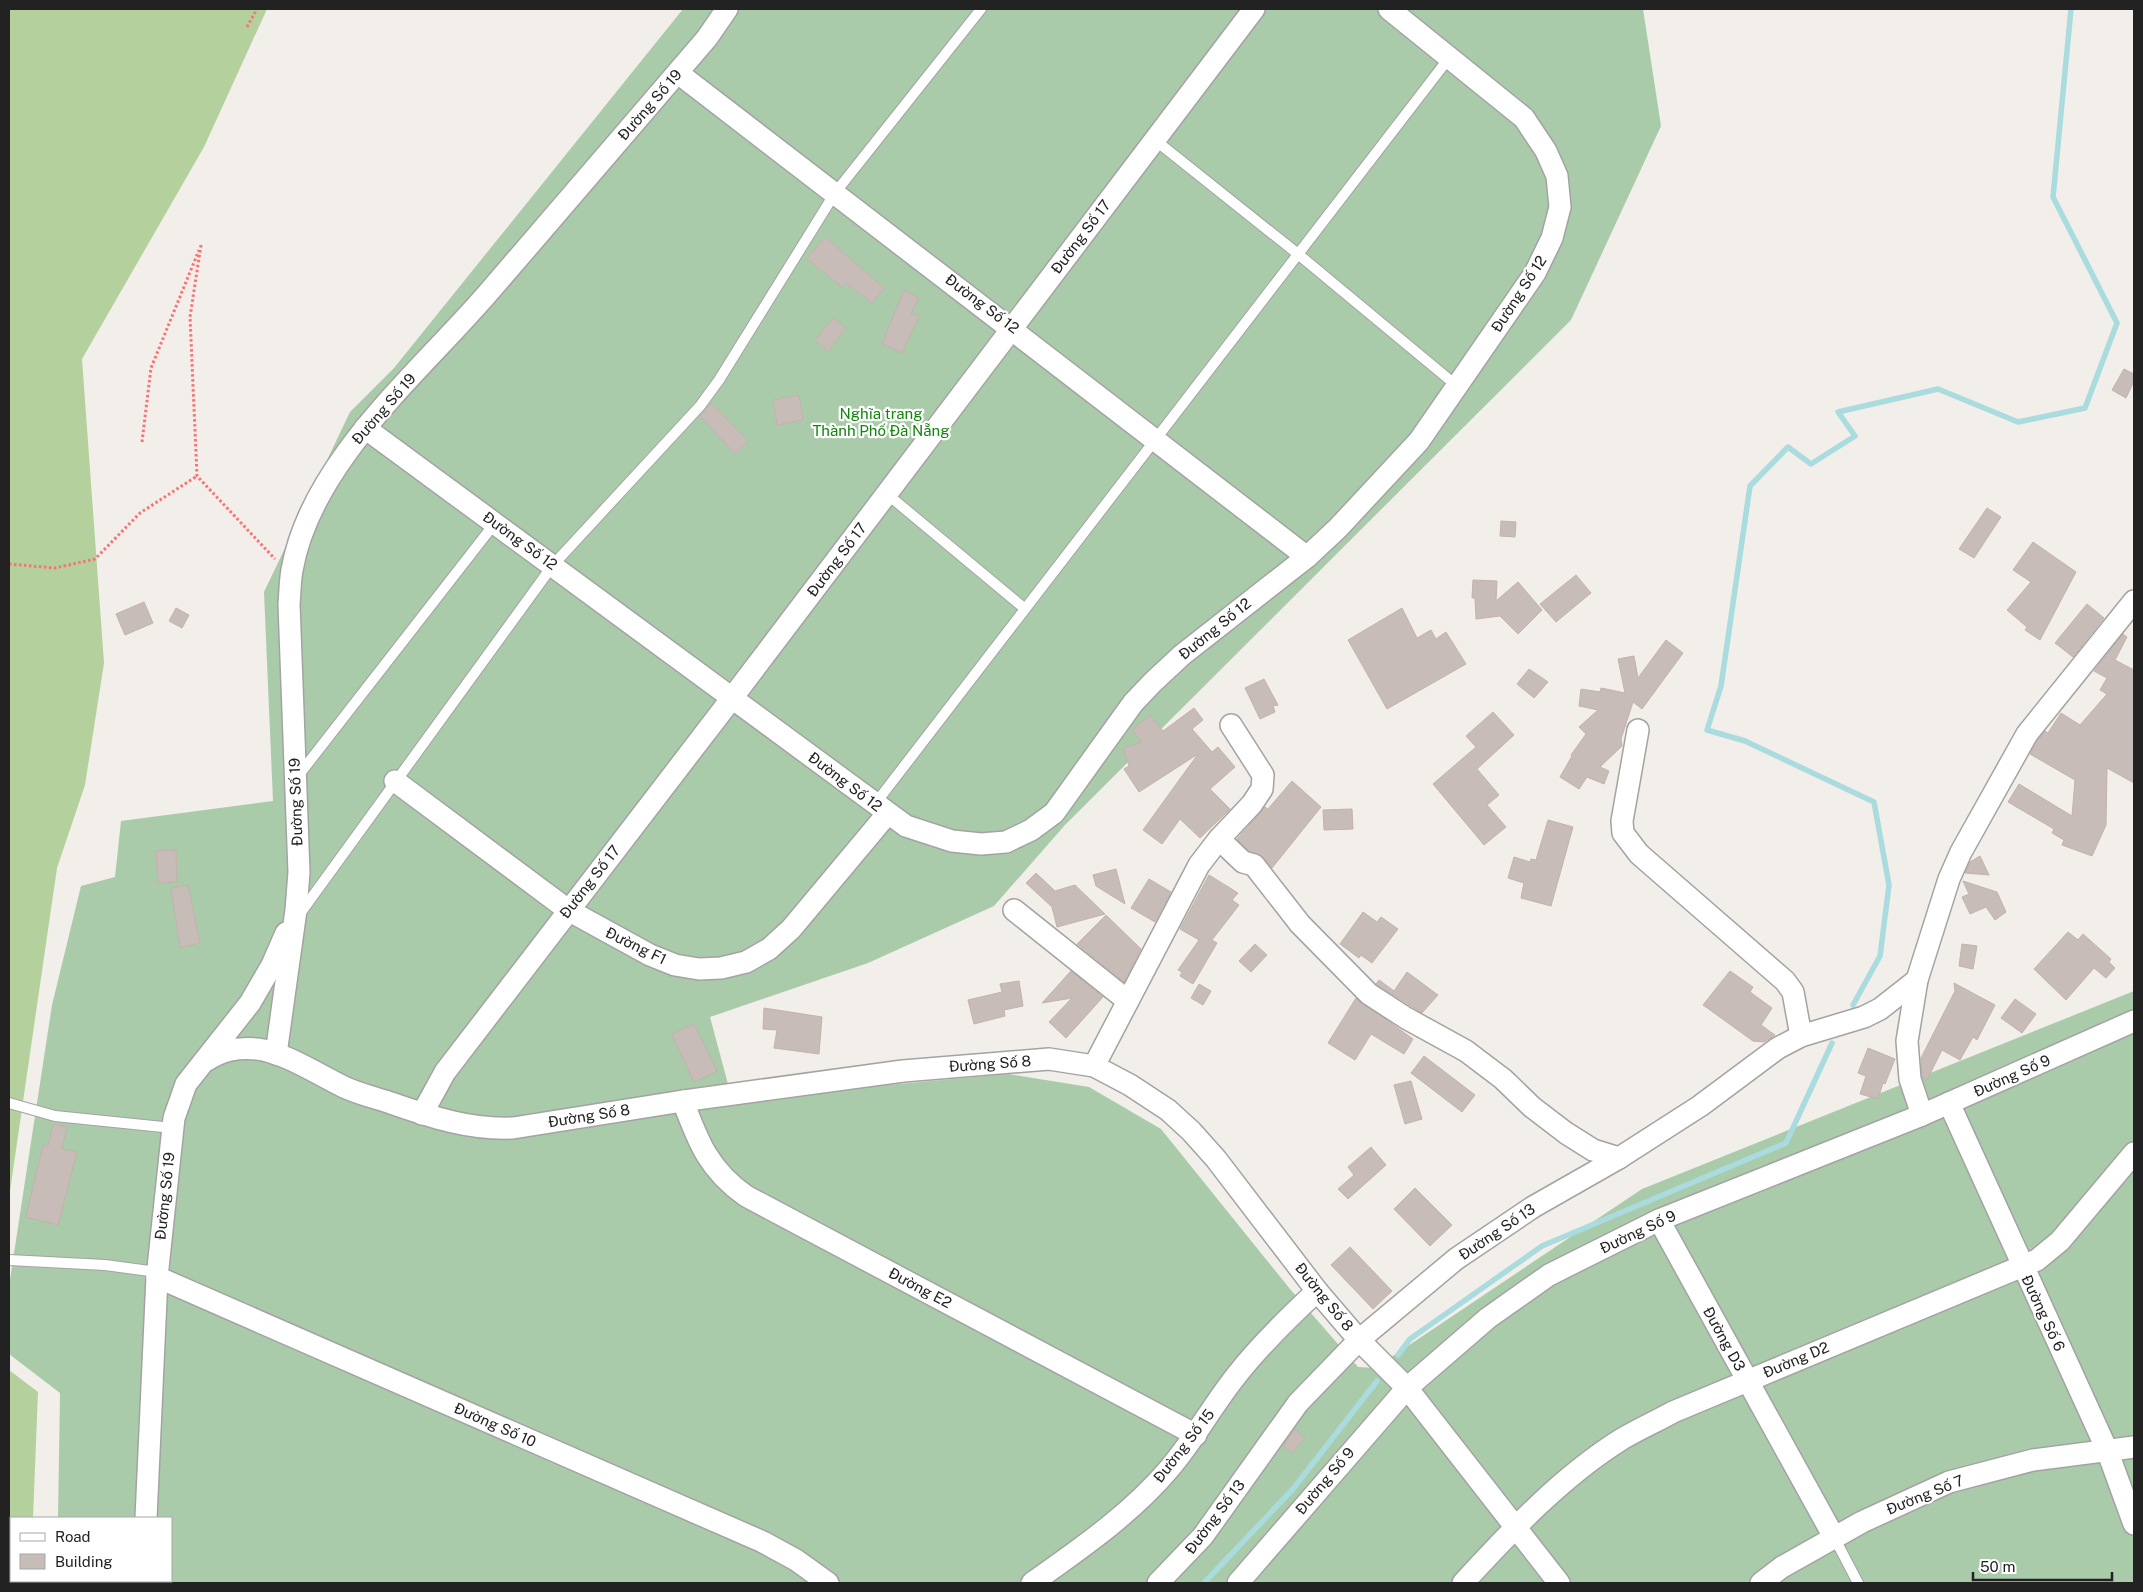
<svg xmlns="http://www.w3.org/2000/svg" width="2143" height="1592" font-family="'Public Sans',sans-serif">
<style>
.forest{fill:#b4d19d}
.cemetery{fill:#aacbaa}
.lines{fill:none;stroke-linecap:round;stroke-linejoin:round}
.stream{stroke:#a9dbdf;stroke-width:5.5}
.building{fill:#c7bcb8;stroke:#c4b2ab}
.service-casing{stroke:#a3a3a3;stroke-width:12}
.minor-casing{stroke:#a3a3a3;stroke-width:24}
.path{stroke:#fb7176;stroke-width:3;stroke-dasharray:2.5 2.5;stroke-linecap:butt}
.service{stroke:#fff;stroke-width:10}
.minor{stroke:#fff;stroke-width:21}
.labels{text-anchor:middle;stroke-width:4.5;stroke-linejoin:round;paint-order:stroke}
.street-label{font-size:15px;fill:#222;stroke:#fff}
.park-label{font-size:15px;fill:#12850b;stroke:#fff}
</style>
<rect width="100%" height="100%" fill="#f2eee9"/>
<!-- forest -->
<g class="forest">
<path d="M9 9H267L204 147 82 359 104 663 85 785 57 868 9 1198Z"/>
<path d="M9 1370 38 1392 33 1518H11V1581H64L72 1583H9Z"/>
</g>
<!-- cemetery -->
<path class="cemetery" d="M683 9H1643L1661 126 1571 320 1065 825 994 906 868 963 710 1017 732 1099 1008 1074 1089 1087 1161 1129 1290 1289 1358 1367 1375 1368 1642 1189 2134 991V1583H124V1581H171V1518H58L60 1393 9 1354V1286L52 1005 81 886 115 877 121 821 273 801 264 592 350 412 394 368Z"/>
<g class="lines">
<!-- stream -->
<g class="stream">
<path d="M1853 1005 1880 956 1889 885 1874 802 1745 741 1707 730 1721 686 1750 486 1788 447 1811 464 1855 436 1838 412 1938 389 2018 422 2085 408 2117 323 2053 197 2071 9"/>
<path d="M1398 1355 1410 1339 1542 1246 1786 1143 1832 1043"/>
<path d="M1204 1583 1293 1489 1377 1381"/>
</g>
</g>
<!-- building -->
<g class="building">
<path d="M825 237 884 288 872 303 846 283 842 287 807 259Z"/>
<path d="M904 290 919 298 911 313 919 316 902 353 882 344Z"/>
<path d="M833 318 846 328 828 351 815 340Z"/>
<path d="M2124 369 2134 374V381L2126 398 2112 390Z"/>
<path d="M799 395 803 420 777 425 773 400Z"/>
<path d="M711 403 748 441 735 454 700 416Z"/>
<path d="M1987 508 2001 517 1974 558 1959 549Z"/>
<path d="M1501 521 1516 522 1515 537 1500 536Z"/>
<path d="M2033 542 2076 572 2040 640 2025 630 2027 627 2007 610 2031 582 2013 570Z"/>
<path d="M1576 575 1591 593 1556 622 1540 604Z"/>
<path d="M1473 580 1497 581 1496 601 1518 582 1542 610 1518 634 1500 616 1476 619 1475 598H1472Z"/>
<path d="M144 602 153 623 125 635 116 614Z"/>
<path d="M2087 604 2104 618 2073 657 2055 643Z"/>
<path d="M176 608 189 615 182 628 169 621Z"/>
<path d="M1402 608 1417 638 1431 630 1436 639 1446 632 1466 664 1387 709 1348 640Z"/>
<path d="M2123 634 2127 637 2115 660 2134 670V783L2107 768 2106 825 2092 856 2062 845 2064 840 2052 833 2054 829 2008 802 2019 784 2072 816 2075 780 2030 754 2037 741 2045 731 2048 733 2061 713 2080 725 2107 694 2100 690 2107 678 2094 671Z"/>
<path d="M1666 640 1683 653 1642 709 1633 702 1621 739 1622 746 1600 767 1609 771 1604 784 1587 777 1579 789 1560 777 1572 756 1571 755 1586 734 1579 727 1598 710 1579 706 1581 689 1600 692 1601 688 1625 693 1618 659 1634 656 1638 678Z"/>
<path d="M1529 669 1548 682 1534 698 1517 684Z"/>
<path d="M1264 679 1278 705 1273 706 1275 712 1260 719 1245 688Z"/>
<path d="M1194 708 1203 720 1192 729 1212 752 1218 747 1235 767 1210 789 1230 809 1200 838 1180 819 1162 844 1143 830 1198 754 1139 792 1124 769 1129 766 1123 748 1142 742 1132 730 1150 715 1163 731Z"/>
<path d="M1493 712 1514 735 1477 769 1499 795 1487 805 1506 827 1484 845 1433 784 1476 747 1466 736Z"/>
<path d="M1292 781 1321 807 1272 868 1263 857 1249 851 1237 839 1265 807 1268 809Z"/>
<path d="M1352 809 1353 829 1324 830 1323 810Z"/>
<path d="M1548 820 1573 827 1551 906 1521 898 1524 883 1508 878 1514 857 1530 862 1531 859 1536 860Z"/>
<path d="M176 850 177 882 158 883 156 851Z"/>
<path d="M1980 856 1989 875 1965 873 1970 862Z"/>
<path d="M1116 869 1125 904 1096 886 1093 875Z"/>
<path d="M1036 873 1055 891 1075 885 1105 914 1057 927 1052 907 1026 883Z"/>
<path d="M1209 875 1238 893 1232 900 1239 905 1212 940 1217 943 1193 984 1180 976 1182 972 1178 970 1199 940 1180 929Z"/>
<path d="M1149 879 1171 892 1155 922 1131 908Z"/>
<path d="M1963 881 1997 892 2006 912 1995 920 1986 907 1970 914 1962 897 1969 894Z"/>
<path d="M188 885 200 943 180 948 171 888Z"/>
<path d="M1363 912 1377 922 1381 917 1398 929 1372 963 1361 955 1359 958 1340 944Z"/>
<path d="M1106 915 1141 949 1124 982 1077 944Z"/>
<path d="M2068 932 2078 940 2083 934 2111 959 2109 962 2115 968 2106 978 2094 968 2066 1000 2034 969Z"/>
<path d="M1255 944 1267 955 1251 972 1239 961Z"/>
<path d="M1962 944 1977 946 1973 969 1959 966Z"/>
<path d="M1071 971 1103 997 1066 1038 1049 1022 1072 998 1042 1003Z"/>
<path d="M1730 971 1753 987 1750 992 1772 1008 1761 1025 1775 1035 1764 1042 1753 1041 1703 1005Z"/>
<path d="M1407 972 1438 995 1422 1013 1376 984 1379 980 1394 991Z"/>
<path d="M1019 981 1023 1006 1004 1010 1005 1016 974 1024 968 1000 1002 992 1000 984Z"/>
<path d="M1954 983 1995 1005 1977 1040 1973 1037 1960 1060 1942 1050 1927 1080 1922 1076 1921 1058 1955 991Z"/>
<path d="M1199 984 1211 991 1203 1005 1191 998Z"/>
<path d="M1356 998 1413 1039 1404 1054 1371 1034 1355 1060 1328 1043Z"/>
<path d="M2015 999 2036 1014 2022 1033 2001 1018Z"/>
<path d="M764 1008 822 1017 819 1054 774 1048 777 1030 763 1029Z"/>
<path d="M694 1024 717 1071 694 1082 672 1034Z"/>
<path d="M1868 1048 1895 1059 1885 1084 1883 1083 1878 1099 1860 1094 1866 1076 1858 1073Z"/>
<path d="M1424 1056 1475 1095 1462 1112 1411 1073Z"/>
<path d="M1411 1081 1422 1119 1405 1124 1394 1085Z"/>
<path d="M53 1124 67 1127 62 1149 77 1152 58 1225 26 1217 43 1145 48 1146Z"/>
<path d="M1371 1147 1386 1165 1348 1199 1338 1189 1354 1175 1348 1167Z"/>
<path d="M1415 1188 1452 1225 1430 1246 1394 1209Z"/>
<path d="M1350 1247 1392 1291 1373 1309 1331 1265Z"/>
<path d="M1295 1429 1305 1438 1292 1453 1283 1446Z"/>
</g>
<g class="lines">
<defs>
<g id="service">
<path d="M1155 140 1298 254 1457 386"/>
<path d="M887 494 1024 608"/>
<path d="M298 776 495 523"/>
<path d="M875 804 1449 58"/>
<path d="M299 915 553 565 700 406 719 380 835 193 981 9"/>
<path d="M9 1103 55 1116 173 1128"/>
<path d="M9 1260 105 1265 157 1272"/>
<path d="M1834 1537 1858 1583"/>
</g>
<g id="minor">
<path d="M678 73 1307 557"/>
<path d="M365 428 906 826 952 841 981 844 1006 842 1031 830 1054 813 1133 703 1153 682 1182 655 1307 557 1338 528 1419 441 1535 273 1552 238 1560 207 1557 176 1546 151 1524 118 1389 9"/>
<path d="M1638 730 1622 821 1623 833 1639 854 1785 981 1793 992 1801 1036"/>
<path d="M395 781 568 910 650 955 675 965 699 969 721 968 746 962 769 949 791 929 888 813"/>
<path d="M1219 839 1243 862 1254 865 1300 924 1369 994 1406 1018 1466 1051 1503 1079 1532 1107 1566 1133 1593 1150 1619 1158"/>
<path d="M1014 910 1128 1001"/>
<path d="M276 1054 296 910 299 872 289 604C290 593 290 581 292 570 311 462 419 373 488 293 561 208 634 124 707 38L727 9"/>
<path d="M207 1060C223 1050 238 1047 257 1049 284 1052 319 1075 344 1087 359 1094 376 1098 391 1103 431 1117 470 1130 513 1128L683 1101 903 1071 1049 1059 1094 1066 1130 1085 1168 1110 1191 1131 1216 1159 1317 1291 1359 1340 1407 1388 1559 1583"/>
<path d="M1094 1066 1199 865 1219 839 1252 804 1262 789 1263 775 1231 725"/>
<path d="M683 1101C698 1142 709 1170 746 1196L1196 1435"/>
<path d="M1949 1103 2107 1450 2134 1524"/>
<path d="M422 1114 445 1072 732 698 1254 9"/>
<path d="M1922 1115 1910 1079 1907 1041 1917 980 1949 879 1961 852 2027 734 2134 601"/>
<path d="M1659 1220 1834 1537"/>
<path d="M157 1277 763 1542 796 1560 828 1583"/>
<path d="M146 1518 157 1277 174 1118 186 1084 250 1003 272 965 286 933"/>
<path d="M144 1581V1583"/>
<path d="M1032 1583C1080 1549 1131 1514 1169 1469 1194 1440 1212 1406 1236 1376 1260 1345 1288 1318 1317 1291"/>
<path d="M1158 1583 1203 1536 1298 1403 1359 1340 1456 1259 1533 1207 1619 1158 1700 1106 1778 1048 1801 1036 1864 1017 1880 1009 1917 980"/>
<path d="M1238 1583 1407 1388 1488 1318 1549 1275 1659 1220 1922 1115 2134 1021"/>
<path d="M1463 1583C1511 1531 1561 1477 1622 1439 1639 1429 1657 1421 1673 1412L2037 1260 2060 1241 2134 1153"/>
<path d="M1761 1583 1782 1567 1862 1522 1949 1482 2033 1460 2134 1447"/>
</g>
</defs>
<!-- service casing -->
<use href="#service" class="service-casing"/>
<!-- minor casing -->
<use href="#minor" class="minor-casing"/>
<!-- path -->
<g class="path">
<path d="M247 27 257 9"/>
<path d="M201 245 190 317 197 476 275 559"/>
<path d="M142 442 151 368 199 250"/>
<path d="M9 564 55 568 95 559 140 513 197 476"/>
</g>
<!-- service -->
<use href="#service" class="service"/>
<!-- minor -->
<use href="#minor" class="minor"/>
</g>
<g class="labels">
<!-- street labels -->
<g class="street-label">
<text transform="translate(650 105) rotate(-49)" y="5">Đường Số 19</text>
<text transform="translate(1081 237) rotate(-53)" y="5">Đường Số 17</text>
<text transform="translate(1519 294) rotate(-57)" y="5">Đường Số 12</text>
<text transform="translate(982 304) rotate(37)" y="5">Đường Số 12</text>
<text transform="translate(384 409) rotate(-49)" y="5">Đường Số 19</text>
<text transform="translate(520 541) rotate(36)" y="5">Đường Số 12</text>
<text transform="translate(837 560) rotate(-53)" y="5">Đường Số 17</text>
<text transform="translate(1215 629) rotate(-39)" y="5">Đường Số 12</text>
<text transform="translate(845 782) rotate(37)" y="5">Đường Số 12</text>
<text transform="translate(296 802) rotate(-92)" y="5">Đường Số 19</text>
<text transform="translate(590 882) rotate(-52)" y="5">Đường Số 17</text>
<text transform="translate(636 946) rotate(26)" y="5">Đường F1</text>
<text transform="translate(990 1064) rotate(-4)" y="5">Đường Số 8</text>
<text transform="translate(2012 1076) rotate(-24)" y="5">Đường Số 9</text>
<text transform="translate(589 1116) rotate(-9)" y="5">Đường Số 8</text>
<text transform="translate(165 1196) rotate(-84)" y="5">Đường Số 19</text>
<text transform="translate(1497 1232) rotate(-34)" y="5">Đường Số 13</text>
<text transform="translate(1638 1232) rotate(-25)" y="5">Đường Số 9</text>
<text transform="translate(920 1288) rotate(28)" y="5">Đường E2</text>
<text transform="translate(1324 1297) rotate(51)" y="5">Đường Số 8</text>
<text transform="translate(2043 1313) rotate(65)" y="5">Đường Số 6</text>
<text transform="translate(1724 1339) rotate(61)" y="5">Đường D3</text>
<text transform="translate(1796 1360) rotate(-23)" y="5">Đường D2</text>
<text transform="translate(495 1425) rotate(24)" y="5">Đường Số 10</text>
<text transform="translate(1184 1446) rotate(-52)" y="5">Đường Số 15</text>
<text transform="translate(1325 1481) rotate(-50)" y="5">Đường Số 9</text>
<text transform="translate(1925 1495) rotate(-22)" y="5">Đường Số 7</text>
<text transform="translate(1215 1517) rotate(-53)" y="5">Đường Số 13</text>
</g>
<!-- park labels -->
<g class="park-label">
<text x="881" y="419">Nghĩa trang<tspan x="881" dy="17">Thành Phố Đà Nẵng</tspan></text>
</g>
</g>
<!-- border -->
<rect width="2143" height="1592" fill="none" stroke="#222222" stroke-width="20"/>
<!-- legend -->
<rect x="10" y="1517" width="162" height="65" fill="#ffffff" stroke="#a7a7a7"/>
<rect x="20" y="1533" width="25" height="8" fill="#ffffff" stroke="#a7a7a7"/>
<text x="55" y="1542" font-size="15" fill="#222222">Road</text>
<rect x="20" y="1554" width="25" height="15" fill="#c7bcb8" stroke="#a7a7a7"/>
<text x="55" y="1567" font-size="15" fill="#222222">Building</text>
<!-- scale -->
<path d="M1973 1572v8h139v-8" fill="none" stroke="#222222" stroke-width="2.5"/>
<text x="1980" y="1572" font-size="15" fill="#222222" stroke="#ffffff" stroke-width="4" paint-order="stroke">50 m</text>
</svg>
